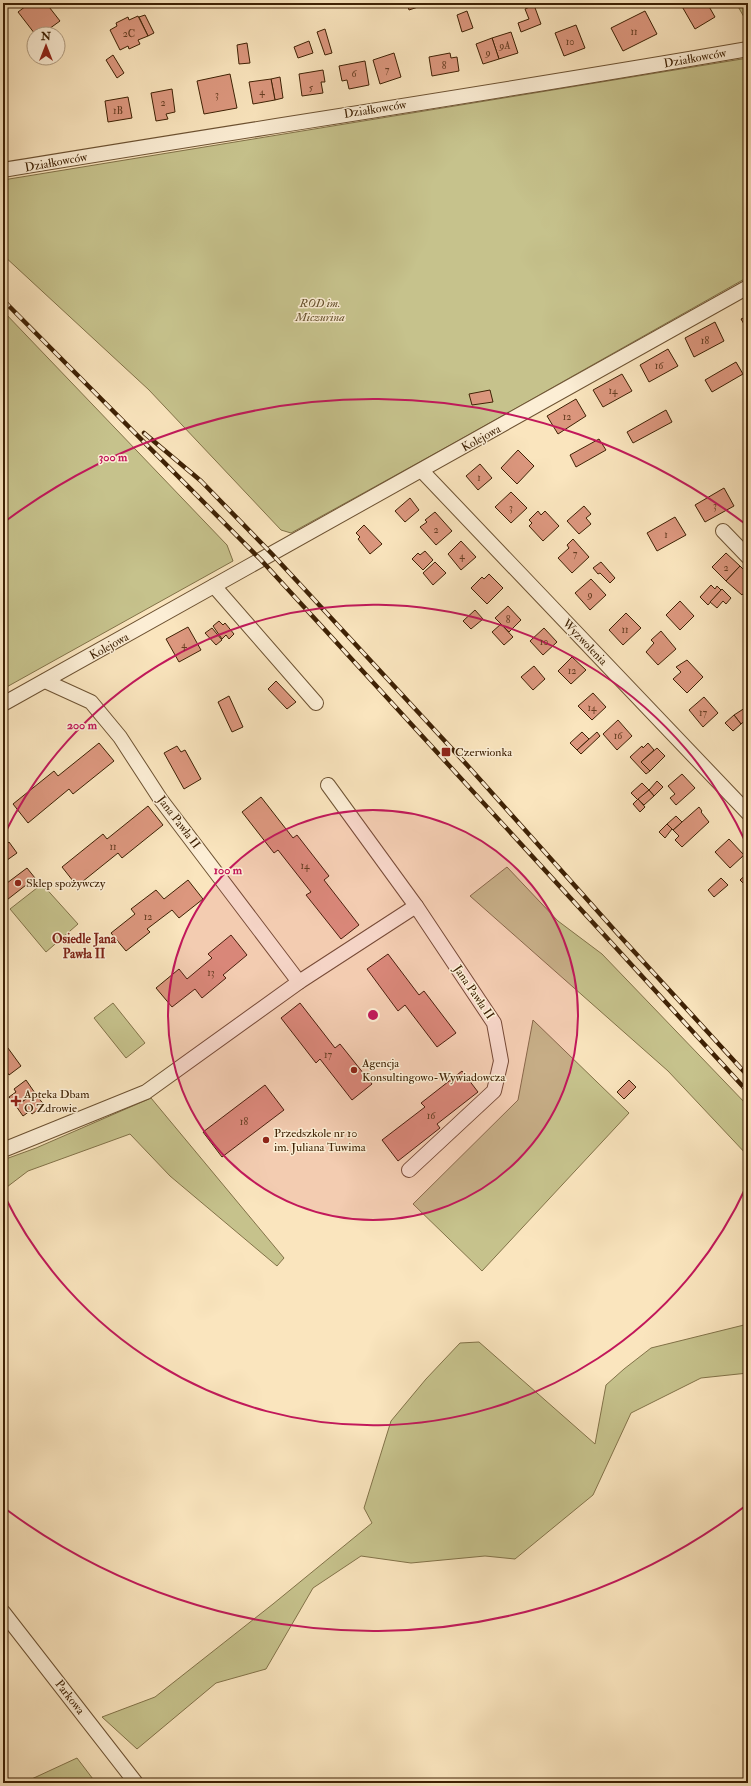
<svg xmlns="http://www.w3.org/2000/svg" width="751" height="1786" font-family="'IM FELL Double Pica',serif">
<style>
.green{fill:#c6c28c;stroke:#827248}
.building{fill:#dc977e;stroke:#3e2104}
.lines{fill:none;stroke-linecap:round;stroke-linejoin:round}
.minor-casing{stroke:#6d5232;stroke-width:16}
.minor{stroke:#fceed5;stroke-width:14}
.rail-casing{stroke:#3e2104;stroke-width:4.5}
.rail{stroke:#fceed5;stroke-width:3;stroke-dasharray:9;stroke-linecap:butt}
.ring{fill:none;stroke:#c2185b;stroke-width:2}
.poi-dot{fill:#8f2418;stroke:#fceed5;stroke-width:1.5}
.labels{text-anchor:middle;stroke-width:3;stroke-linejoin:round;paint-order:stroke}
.number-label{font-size:10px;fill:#663e22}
.street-label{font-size:12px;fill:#3e2104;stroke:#fceed5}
.park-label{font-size:12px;font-style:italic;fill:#67512d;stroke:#fceed5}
.poi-label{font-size:12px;fill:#3e2104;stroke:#fceed5;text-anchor:start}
.neighbourhood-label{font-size:13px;font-weight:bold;fill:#7a1f14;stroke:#fceed5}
.centre{fill:#c2185b;stroke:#fceed5;stroke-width:2}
.ring-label{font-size:12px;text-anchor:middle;font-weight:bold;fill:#c2185b;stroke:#fceed5;stroke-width:3;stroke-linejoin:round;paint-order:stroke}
</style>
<rect width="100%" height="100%" fill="#fae5be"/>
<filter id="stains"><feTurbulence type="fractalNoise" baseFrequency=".005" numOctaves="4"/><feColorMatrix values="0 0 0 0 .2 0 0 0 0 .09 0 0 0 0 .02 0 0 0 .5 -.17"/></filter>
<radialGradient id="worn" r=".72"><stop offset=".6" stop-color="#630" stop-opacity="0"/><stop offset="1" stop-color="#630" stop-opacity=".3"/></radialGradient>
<!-- green -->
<g class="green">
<path d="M736 3H748V24Z"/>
<path d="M748 58V277L472 433 291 533 281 530 149 390 3 255V180Z"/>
<path d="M3 311 227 545 233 561 3 689Z"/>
<path d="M507 867 558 921 602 954 748 1106V1156L668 1071 470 896Z"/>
<path d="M42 884 78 924 46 952 10 909Z"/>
<path d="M113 1003 145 1043 126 1058 94 1018Z"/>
<path d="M533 1020 629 1113 482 1271 413 1204 518 1100Z"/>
<path d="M151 1098 284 1258 277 1266 170 1176 130 1134 28 1171 3 1190V1160L36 1148Z"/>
<path d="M748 1324V1373L701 1378 631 1413 593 1495 515 1559 485 1556 411 1563 361 1556 313 1588 266 1669 216 1683 137 1749 102 1717 155 1697 273 1604 372 1523 364 1508 391 1421 426 1379 460 1343 479 1342 595 1444 606 1385 624 1369 651 1348Z"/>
<path d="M77 1758 96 1783H23Z"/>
</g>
<!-- building -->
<g class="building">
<path d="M30 3H46L60 21 42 34H35L18 12Z"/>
<path d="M407 3H430L409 10Z"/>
<path d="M680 3H707L715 17 695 29Z"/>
<path d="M534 5 541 24 521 32 518 23 529 19 525 9Z"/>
<path d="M467 11 473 28 462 32 457 15Z"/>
<path d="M645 11 657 34 623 51 611 28Z"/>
<path d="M145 15 154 33 148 36 139 17Z"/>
<path d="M138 16 148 36 138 40 140 44 129 49 128 46 120 50 110 30 117 26 116 23 128 17 129 20Z"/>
<path d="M576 25 585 48 564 56 555 33Z"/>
<path d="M325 29 332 53 325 55 317 32Z"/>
<path d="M511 32 518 53 499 59 492 38Z"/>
<path d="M492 38 499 59 483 64 476 44Z"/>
<path d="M309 41 313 53 298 58 294 47Z"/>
<path d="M247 43 250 63 239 64 237 45Z"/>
<path d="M394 53 401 77 380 84 373 60Z"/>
<path d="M450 53 451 58 457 57 459 71 432 76 429 57Z"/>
<path d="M113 55 124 73 117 78 106 60Z"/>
<path d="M365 61 369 85 349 89 347 80 342 81 339 66Z"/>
<path d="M323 70 325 82H321L323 93 302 96 299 74Z"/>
<path d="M230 74 237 108 204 114 197 81Z"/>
<path d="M280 77 283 98 275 100 271 79Z"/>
<path d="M271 79 275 100 253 104 249 82Z"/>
<path d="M172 89 175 112 166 114 168 119 156 121 151 93Z"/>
<path d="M128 97 132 118 108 122 105 101Z"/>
<path d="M748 316V331L741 319Z"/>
<path d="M715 322 724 341 694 357 685 338Z"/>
<path d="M668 349 678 366 649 382 640 365Z"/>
<path d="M736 362 743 374 712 392 705 380Z"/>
<path d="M622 374 632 391 603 407 593 390Z"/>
<path d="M490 390 493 402 472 405 469 394Z"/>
<path d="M576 399 586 416 558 434 547 416Z"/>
<path d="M666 410 672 422 633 443 627 432Z"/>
<path d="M599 439 606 450 576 467 570 455Z"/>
<path d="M518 450 534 466 517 484 501 468Z"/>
<path d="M480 464 492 478 478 490 466 476Z"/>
<path d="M748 474V483L744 476Z"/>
<path d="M724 488 734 506 705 522 695 505Z"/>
<path d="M511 492 527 508 511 523 495 507Z"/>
<path d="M410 498 419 510 405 522 395 511Z"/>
<path d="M584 506 591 514 586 518 591 524 579 534 567 521Z"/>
<path d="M538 511 541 515 545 511 559 526 543 541 529 526 532 523 529 520Z"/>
<path d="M435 512 452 531 436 545 420 527 427 522 425 520Z"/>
<path d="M675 517 686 535 657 551 647 533Z"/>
<path d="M364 525 382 544 370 554 358 539 360 537 356 533Z"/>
<path d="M573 539 589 557 572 573 558 558 569 548 567 545Z"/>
<path d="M461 541 476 557 461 570 448 554Z"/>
<path d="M425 551 433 560 423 570 412 559 418 553 420 555Z"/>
<path d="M726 553 740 566 726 581 712 567Z"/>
<path d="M435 562 446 573 433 585 423 573Z"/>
<path d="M601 562 615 578 610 583 600 573 598 574 593 568Z"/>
<path d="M740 566 748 574V588L742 595 726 581Z"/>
<path d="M489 574 503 588 487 604 471 588 482 577 484 579Z"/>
<path d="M591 579 606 595 590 610 575 593Z"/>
<path d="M711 585 715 589 717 586 721 590 708 605 700 597Z"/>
<path d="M722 589 731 598 726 604 723 601 717 608 710 602Z"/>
<path d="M680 601 694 616 680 630 666 615Z"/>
<path d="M508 606 521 620 509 632 495 618Z"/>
<path d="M475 610 483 619 471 629 463 621Z"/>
<path d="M626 613 641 628 623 645 609 630Z"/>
<path d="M219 621 223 625 225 623 234 634 229 639 226 635 222 639 213 626Z"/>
<path d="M501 624 513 637 504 645 492 632Z"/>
<path d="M188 627 201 650 179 662 166 639Z"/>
<path d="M212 628 222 640 216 645 205 633Z"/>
<path d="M544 628 557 642 543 655 530 641Z"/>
<path d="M661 631 676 649 658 665 646 652 654 643 651 640Z"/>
<path d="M572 657 586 670 571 684 558 671Z"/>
<path d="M687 660 703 677 687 693 673 679 681 672 676 667Z"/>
<path d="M534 666 545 679 533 690 521 677Z"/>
<path d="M276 681 296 702 287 709 268 689Z"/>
<path d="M593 693 606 707 592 720 578 706Z"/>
<path d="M229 696 243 727 232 732 218 702Z"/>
<path d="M704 697 718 713 703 727 689 710Z"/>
<path d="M748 706V718L741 724 734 715Z"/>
<path d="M734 715 741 724 733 731 725 723Z"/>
<path d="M618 720 632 736 617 750 603 734Z"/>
<path d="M582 732 589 739 577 750 570 743Z"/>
<path d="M597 732 600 736 581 754 577 750Z"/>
<path d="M99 743 114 761 73 794 69 789 28 823 13 804 54 771 58 776Z"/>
<path d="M648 743 654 750 641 762 650 771 646 774 630 757 642 746 643 748Z"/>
<path d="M177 746 181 752 185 750 201 779 184 789 164 753Z"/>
<path d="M657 748 665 756 650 771 641 762Z"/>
<path d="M682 774 695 788 676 805 670 798 675 794 668 786Z"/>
<path d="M657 781 663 787 654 796 649 790Z"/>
<path d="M642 783 649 790 638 800 631 793Z"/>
<path d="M649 790 654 796 644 805 638 799Z"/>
<path d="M261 797 293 838 297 835 329 876 324 880 359 925 341 939 306 895 311 892 278 850 274 853 242 812Z"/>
<path d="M638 799 645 807 640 812 633 804Z"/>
<path d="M148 806 163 825 122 858 118 853 77 886 62 867 103 834 107 839Z"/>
<path d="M699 807 702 811 701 812 709 822 682 847 675 840 679 836 673 830Z"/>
<path d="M676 816 682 822 673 830 667 824Z"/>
<path d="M667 824 672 829 665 838 659 832Z"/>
<path d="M729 839 744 855 730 868 715 852Z"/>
<path d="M9 842 17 853 3 863V847Z"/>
<path d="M27 868 35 878 3 903V886Z"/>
<path d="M748 873V888L740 880Z"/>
<path d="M721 878 728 885 714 897 708 890Z"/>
<path d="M188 880 203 899 179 918 172 910 147 929 150 932 126 951 111 933 135 914 131 909 156 890 164 899Z"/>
<path d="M748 910V919L744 914Z"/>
<path d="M231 935 247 955 223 975 226 978 202 998 195 989 172 1007 156 988 179 969 187 979 212 958 208 954Z"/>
<path d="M388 954 419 995 424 991 456 1033 437 1047 405 1005 398 1011 367 969Z"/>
<path d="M300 1003 335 1048 340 1044 372 1084 352 1100 320 1059 316 1063 281 1018Z"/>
<path d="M5 1044 21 1066 9 1075 7 1072 3 1075V1046Z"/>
<path d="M462 1071 478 1092 437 1124 440 1128 398 1161 382 1140 425 1107 421 1103Z"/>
<path d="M26 1080 35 1093 16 1106 9 1097 16 1092 14 1089Z"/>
<path d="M629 1080 636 1087 624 1099 617 1092Z"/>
<path d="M265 1085 284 1110 222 1157 203 1132Z"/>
<path d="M35 1093 44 1105 32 1114 30 1111 23 1116 16 1106Z"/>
</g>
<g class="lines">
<defs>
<g id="minor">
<path d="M3 170C251 129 500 92 748 49"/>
<path d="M422 471 748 813"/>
<path d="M723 531 748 557"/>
<path d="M214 586 316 703"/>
<path d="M3 704 748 287"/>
<path d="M328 785 416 906"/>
<path d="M299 982 416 906 494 1023 501 1061 494 1091 409 1170"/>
<path d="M3 1150 146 1092 299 982 161 800 120 737 91 702 45 681"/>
<path d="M3 1612 136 1783"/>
</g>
</defs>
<!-- minor casing -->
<use href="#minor" class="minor-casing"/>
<!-- minor -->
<use href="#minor" class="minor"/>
<defs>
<g id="rail">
<path d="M3 300 261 560 748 1092"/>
<path d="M144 433 201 481 272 554 467 765 618 934 748 1076"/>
</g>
</defs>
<!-- rail casing -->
<use href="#rail" class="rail-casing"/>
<!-- rail -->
<use href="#rail" class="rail"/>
</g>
<!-- distance rings -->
<circle cx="373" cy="1015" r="205" fill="#c2185b" fill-opacity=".12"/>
<g class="ring">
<circle cx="373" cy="1015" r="205"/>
<path d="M747 1185A411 411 0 0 1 4 1195M4 835A411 411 0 0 1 747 845"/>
<path d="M748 1504A616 616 0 0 1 7 1510M7 520A616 616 0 0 1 748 526"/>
</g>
<!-- markers -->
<g class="poi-dot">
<rect x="441" y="747" width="10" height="10" rx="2"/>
<circle cx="18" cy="883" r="4"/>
<circle cx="354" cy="1070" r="4"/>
<path d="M14 1095h4v4h4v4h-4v4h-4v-4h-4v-4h4z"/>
<circle cx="266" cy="1140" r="4"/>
</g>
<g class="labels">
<!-- number labels -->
<g class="number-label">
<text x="634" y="35">11</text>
<text x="129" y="37">2C</text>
<text x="570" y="45">10</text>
<text x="505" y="49">9A</text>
<text x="488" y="56">9</text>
<text x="444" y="69">8</text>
<text x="387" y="73">7</text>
<text x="354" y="77">6</text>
<text x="311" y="91">5</text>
<text x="262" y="95">4</text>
<text x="217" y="98">3</text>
<text x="163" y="106">2</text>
<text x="118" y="114">1B</text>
<text x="705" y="344">18</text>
<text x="659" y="369">16</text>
<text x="613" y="394">14</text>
<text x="567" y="420">12</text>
<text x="479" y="481">1</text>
<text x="715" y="509">3</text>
<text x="511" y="511">3</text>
<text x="436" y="533">2</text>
<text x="666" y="538">1</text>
<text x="575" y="557">7</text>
<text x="462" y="559">4</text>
<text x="726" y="571">2</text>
<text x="590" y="598">9</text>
<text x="508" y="623">8</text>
<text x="625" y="633">11</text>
<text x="544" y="645">10</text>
<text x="184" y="648">4</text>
<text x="572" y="674">12</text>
<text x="592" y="711">14</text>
<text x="703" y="716">17</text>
<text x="618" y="739">16</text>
<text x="113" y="850">11</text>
<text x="305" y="869">14</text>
<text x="148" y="920">12</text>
<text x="211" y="976">13</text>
<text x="328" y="1058">17</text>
<text x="431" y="1119">16</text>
<text x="244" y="1125">18</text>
</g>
<!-- street labels -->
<g class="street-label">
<text transform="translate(695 58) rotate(-10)" y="4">Działkowców</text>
<text transform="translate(375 109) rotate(-9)" y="4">Działkowców</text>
<text transform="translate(56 162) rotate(-10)" y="4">Działkowców</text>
<text transform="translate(481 438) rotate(-29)" y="4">Kolejowa</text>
<text transform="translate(585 642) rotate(46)" y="4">Wyzwolenia</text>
<text transform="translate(109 646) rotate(-29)" y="4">Kolejowa</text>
<text transform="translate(179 822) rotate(53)" y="4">Jana Pawła II</text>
<text transform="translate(474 992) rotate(56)" y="4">Jana Pawła II</text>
<text transform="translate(70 1697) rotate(52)" y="4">Parkowa</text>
</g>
<!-- park labels -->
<g class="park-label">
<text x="320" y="307">ROD im.<tspan x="320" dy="14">Miczurina</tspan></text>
</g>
<!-- poi labels -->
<g class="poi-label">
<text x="455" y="756">Czerwionka</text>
<text x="26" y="887">Sklep spożywczy</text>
<text x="362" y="1067">Agencja<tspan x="362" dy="14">Konsultingowo-Wywiadowcza</tspan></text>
<text x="24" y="1098">Apteka Dbam<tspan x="24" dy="14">O Zdrowie</tspan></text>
<text x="274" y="1137">Przedszkole nr 10<tspan x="274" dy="14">im. Juliana Tuwima</tspan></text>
</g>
<!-- neighbourhood labels -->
<g class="neighbourhood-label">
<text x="84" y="943">Osiedle Jana<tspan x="84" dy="15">Pawła II</tspan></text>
</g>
</g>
<circle cx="373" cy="1015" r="6" class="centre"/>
<g class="ring-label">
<text x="113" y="461">300 m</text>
<text x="82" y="729">200 m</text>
<text x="228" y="874">100 m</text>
</g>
<!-- margin -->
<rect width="751" height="1786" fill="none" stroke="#fae5be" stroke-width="16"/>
<rect x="4" y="4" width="743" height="1778" fill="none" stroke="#3e2104" stroke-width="2"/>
<rect x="8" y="8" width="735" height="1770" fill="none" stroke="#3e2104"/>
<!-- north arrow -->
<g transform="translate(46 46)"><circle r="19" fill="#fceed5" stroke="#b09c81"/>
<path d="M0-3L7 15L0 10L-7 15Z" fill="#8f2418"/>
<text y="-6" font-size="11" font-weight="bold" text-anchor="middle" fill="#3e2104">N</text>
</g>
<rect width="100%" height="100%" filter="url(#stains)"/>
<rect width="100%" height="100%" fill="url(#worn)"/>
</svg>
